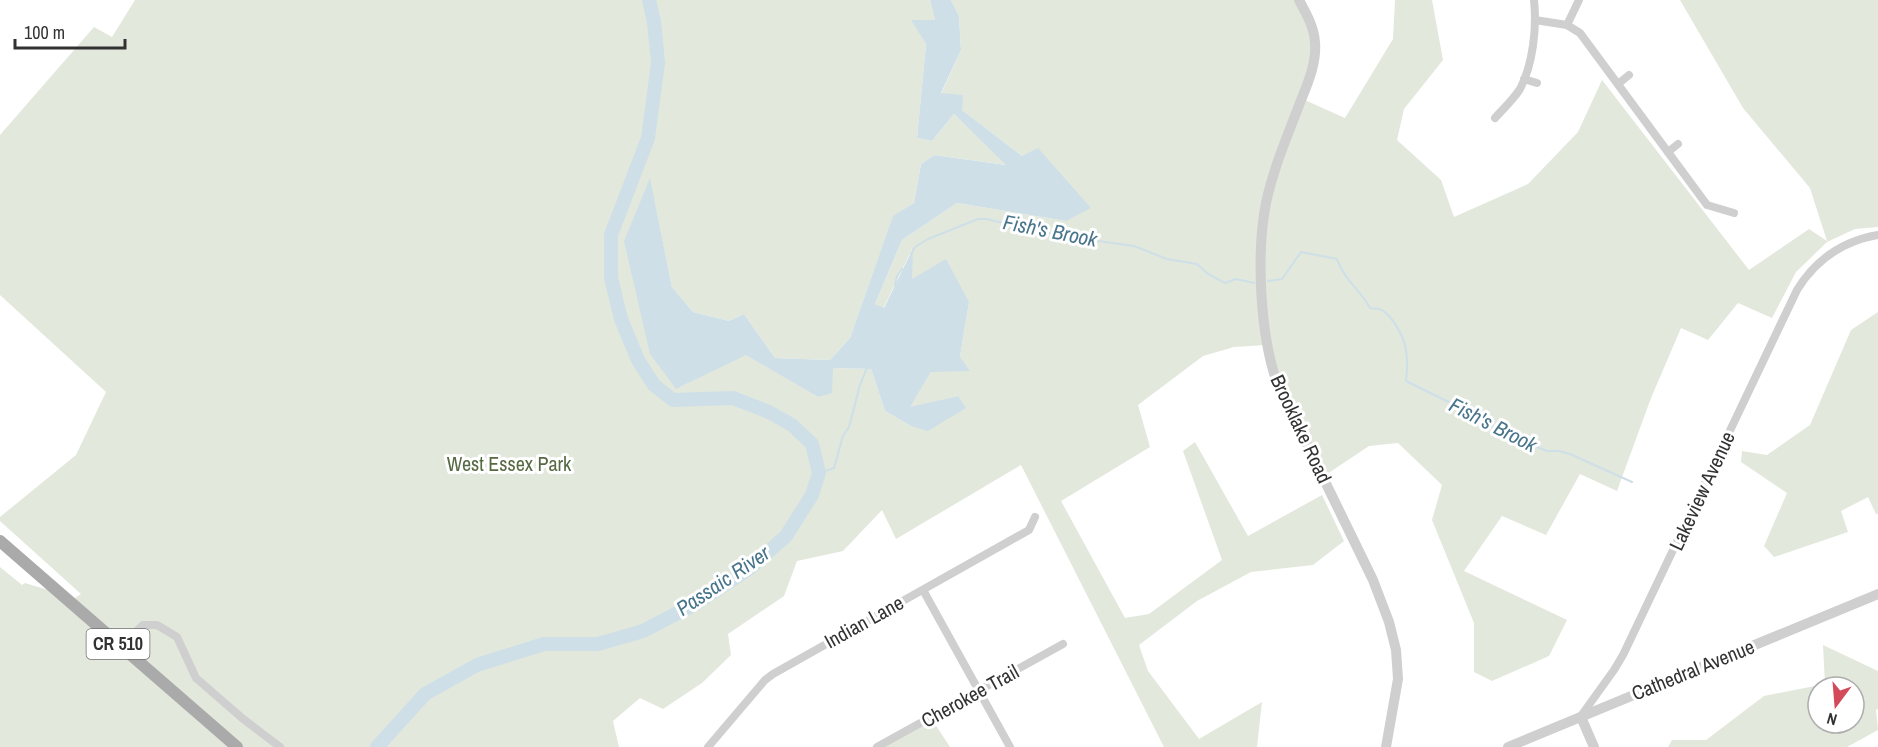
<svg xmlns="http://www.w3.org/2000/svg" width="1878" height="747" font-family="'Archivo Narrow',sans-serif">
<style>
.green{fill:#e2e8dc;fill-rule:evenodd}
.water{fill:#cedfe8}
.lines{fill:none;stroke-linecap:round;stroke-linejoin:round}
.stream{stroke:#cedfe8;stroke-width:2}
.river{stroke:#cedfe8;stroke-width:14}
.minor{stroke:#cfcfcf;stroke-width:8}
.tertiary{stroke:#cfcfcf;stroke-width:10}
.primary{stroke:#aaa;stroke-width:12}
.labels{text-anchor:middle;stroke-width:6;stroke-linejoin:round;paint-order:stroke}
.shield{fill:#fff;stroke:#707070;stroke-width:1.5}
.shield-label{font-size:18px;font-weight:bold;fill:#323232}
.street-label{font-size:20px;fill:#323232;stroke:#fff}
.park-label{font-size:20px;fill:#576943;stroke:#fff}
.water-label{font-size:21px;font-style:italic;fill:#48758c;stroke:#fff}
</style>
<rect width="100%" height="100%" fill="#fff"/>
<!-- green -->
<g class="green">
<path d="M135 0H930L935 20H912L926 44 917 138 932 141 954 114 1007 165 934 155 921 164 914 203 893 217 850 338 830 360 775 358 744 314 729 321 693 312 672 287 650 180 680 387 746 354 818 397 832 368 871 369 885 411 911 426 958 396 909 408 931 372 960 357 969 302 912 280V249L883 309 875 304 902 240 957 203 1066 221 1022 156 941 94 961 50 959 16 951 0H1296C1322 45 1314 52 1298 97L1345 118 1393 39 1395 0H1432L1443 60 1404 109 1397 140 1441 180 1454 217 1528 184 1578 132 1602 80 1749 270 1809 229 1827 241 1810 188 1743 108 1680 0H1878V227L1855 229 1827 242 1796 272 1772 318 1738 303 1708 340 1681 328 1651 398 1617 491 1580 474 1546 535 1502 516 1464 571 1567 620 1549 656 1492 681 1474 672V623L1432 520 1442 485 1398 443 1369 446 1324 476 1266 345 1234 347 1203 356 1138 405 1150 447 1061 501 1125 618 1149 614 1222 560 1183 451 1195 442 1248 536 1322 495 1344 541 1313 565 1251 572 1197 601 1139 645 1148 671 1199 739 1262 702 1257 747H1164L1021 465 896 539 882 510 843 551 797 561 784 596 728 634 731 655 702 683 663 709 640 698 613 721 619 747H0V567L22 585 25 583 75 598 81 594 0 521V517L76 455 106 392 0 295V135L94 27 112 37Z"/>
<path d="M1878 312V514H1876L1868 497 1841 511 1848 532 1774 557 1764 546 1787 493 1741 462 1742 451 1767 455 1810 425 1851 330Z"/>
<path d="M1823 645 1878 671V709L1876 710 1878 730 1847 747H1668L1672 740H1706L1764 696 1825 684ZM1818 687H1854V723H1818Z"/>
<path d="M931 718 950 747H877Z"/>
</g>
<!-- water -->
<path class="water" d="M930 0H951L959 16 961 50 941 93 963 95 962 110 1022 156 1038 148 1091 208 1066 221 957 203 902 240 875 304 884 308 913 248 912 279 946 259 969 302 960 357 970 371 931 372 910 407 958 396 966 408 928 431 911 426 885 411 871 369 833 368 832 393 818 397 746 355 676 389 650 354 624 241 650 178 672 287 693 312 729 321 744 314 775 358 830 360 850 338 893 216 914 203 921 164 934 155 1006 165 954 114 932 141 917 138 926 44 911 20H935Z"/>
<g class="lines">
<!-- stream -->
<g class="stream">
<path d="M911 254 915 247 928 239 978 219H986L1056 235 1134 246 1167 259 1197 264 1208 274 1225 283 1236 279 1254 283"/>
<path d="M1268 281 1282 279 1301 252 1337 259C1343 278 1360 290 1370 308 1373 309 1376 308 1379 309 1384 310 1387 314 1390 317 1407 338 1409 355 1406 381L1481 418 1504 434 1547 451H1559L1570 454 1632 482"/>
<path d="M895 286 897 276 902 269"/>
<path d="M819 473 834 468 843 436 849 427 860 385 867 368"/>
</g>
<!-- river -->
<path class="river" d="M377 747 425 694 477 665 544 644H598L643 631 697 603 750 568 786 536 812 495 819 473 812 444 792 425 769 412 733 398 673 400 654 385 638 360 621 319 611 278V235L648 138 658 63 654 22 649 0"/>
<!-- minor -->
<g class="minor">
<path d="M1535 20 1567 25 1580 33 1707 205 1734 213"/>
<path d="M1567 25 1579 0"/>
<path d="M1524 79 1537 83"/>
<path d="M1618 84 1629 75"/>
<path d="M1495 118C1503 109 1513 100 1520 89 1533 64 1537 28 1534 0"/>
<path d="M1668 152 1678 144"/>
<path d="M923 590 1010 747"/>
<path d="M121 646 143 625H157L177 637 196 678 242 718 280 747"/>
<path d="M1581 716 1614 670 1623 655 1797 290C1816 259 1843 241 1878 235"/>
<path d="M708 747 765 680 773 674 1029 530 1035 517"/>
<path d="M877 747 1063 644"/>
</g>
<!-- tertiary -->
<g class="tertiary">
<path d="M1299 0C1306 13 1314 27 1315 42 1317 65 1306 87 1298 108 1286 139 1273 170 1266 203 1256 254 1260 334 1277 383L1373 580 1389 622 1396 650 1398 679 1386 747"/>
<path d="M1581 717 1594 747"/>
<path d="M1508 747 1878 594"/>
</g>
<!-- primary -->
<path class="primary" d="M0 541 237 747"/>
</g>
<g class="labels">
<!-- shield labels -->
<rect class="shield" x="86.5" y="629" width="63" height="30" rx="4.5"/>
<g class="shield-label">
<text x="118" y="650">CR 510</text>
</g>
<!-- street labels -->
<g class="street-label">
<text transform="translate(1301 429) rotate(65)" y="7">Brooklake Road</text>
<text transform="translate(1702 491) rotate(-65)" y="7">Lakeview Avenue</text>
<text transform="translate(864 622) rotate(-29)" y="7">Indian Lane</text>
<text transform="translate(1693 670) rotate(-22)" y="7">Cathedral Avenue</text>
<text transform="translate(970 696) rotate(-29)" y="7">Cherokee Trail</text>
</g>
<!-- park labels -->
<g class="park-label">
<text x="509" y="471">West Essex Park</text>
</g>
<!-- water labels -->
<g class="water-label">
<text transform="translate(1050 231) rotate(11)" y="7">Fish's Brook</text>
<text transform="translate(1493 425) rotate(27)" y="7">Fish's Brook</text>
<text transform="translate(723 581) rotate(-34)" y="7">Passaic River</text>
</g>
</g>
<!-- north arrow -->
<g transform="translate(1836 705) rotate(196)"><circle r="28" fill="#ffffff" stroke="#adadad" stroke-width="1.5"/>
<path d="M0-4.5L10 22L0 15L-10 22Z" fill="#d34a5b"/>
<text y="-9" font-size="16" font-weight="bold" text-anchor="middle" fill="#323232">N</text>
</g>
<!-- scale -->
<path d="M15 39v9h110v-9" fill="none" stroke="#323232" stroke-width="3"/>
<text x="24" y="39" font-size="18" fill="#323232" stroke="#ffffff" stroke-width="4.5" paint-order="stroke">100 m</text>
</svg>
